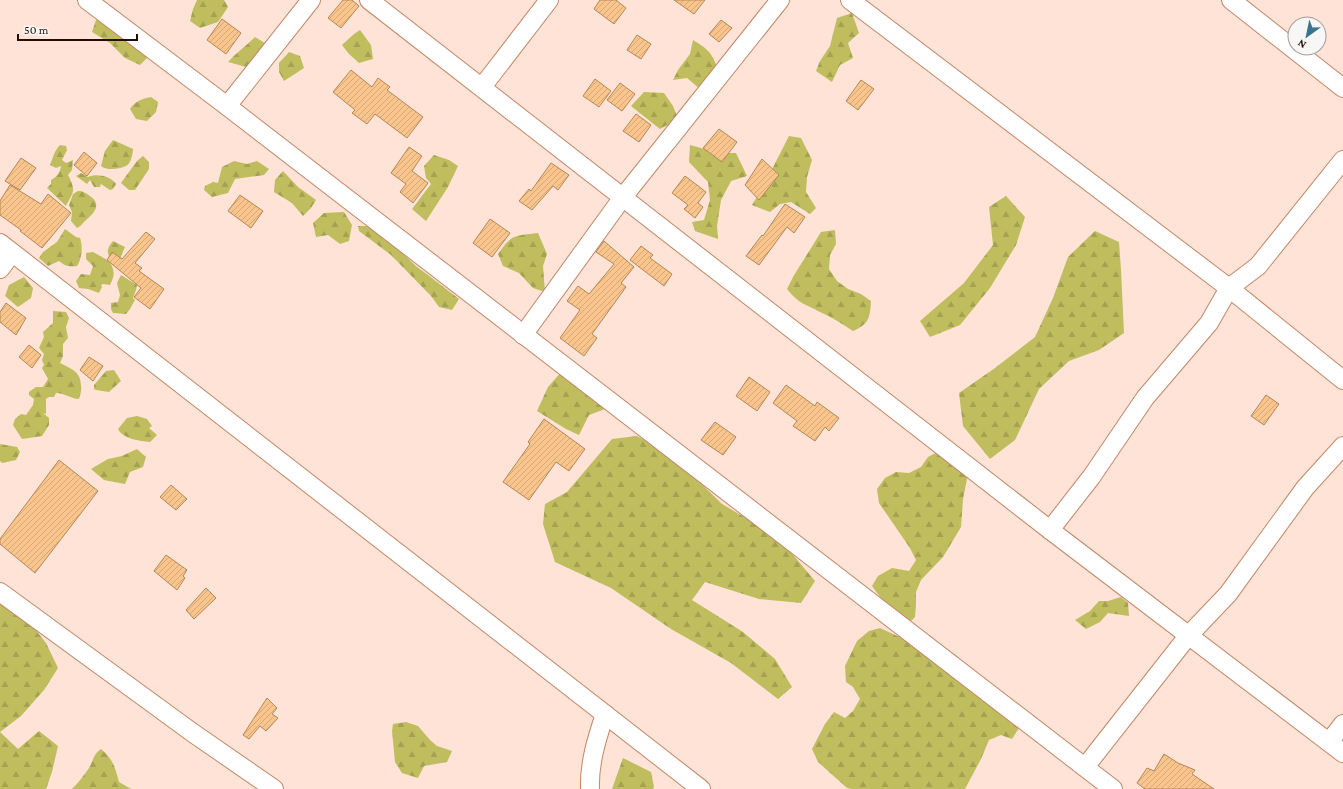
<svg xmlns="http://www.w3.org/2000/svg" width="1343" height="789" font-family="'Crimson Pro',serif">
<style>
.forest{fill:url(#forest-firs)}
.building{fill:url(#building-hatch);stroke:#b58756}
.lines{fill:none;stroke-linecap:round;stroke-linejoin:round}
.minor-casing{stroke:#c38768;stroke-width:20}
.minor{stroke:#fff;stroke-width:18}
</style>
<defs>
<pattern id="forest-firs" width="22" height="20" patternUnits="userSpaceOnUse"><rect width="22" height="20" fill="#bfbd5e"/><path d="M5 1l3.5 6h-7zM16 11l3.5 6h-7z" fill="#a4a150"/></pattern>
<pattern id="building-hatch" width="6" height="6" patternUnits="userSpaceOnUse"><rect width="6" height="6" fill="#fac58c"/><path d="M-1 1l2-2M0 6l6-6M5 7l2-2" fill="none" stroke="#d6a877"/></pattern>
</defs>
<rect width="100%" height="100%" fill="#fee3d6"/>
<!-- forest -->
<g class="forest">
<path d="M197 0H224L228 7 218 22 200 28 190 21 193 9Z"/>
<path d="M852 13 859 33 848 43 853 58 840 65 832 82 816 71 820 61 830 46 837 18Z"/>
<path d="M105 18 148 57 140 65 125 58 110 43 92 32 96 20Z"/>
<path d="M360 30 371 45 373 59 359 63 349 54 342 45 354 34Z"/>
<path d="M255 37 273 48 250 68 228 62C236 53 246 46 255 37Z"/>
<path d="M693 40C706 48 712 52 717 67L700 89 687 78 673 80 678 70 690 54Z"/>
<path d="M289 52 300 56 304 68 284 81 279 72V63Z"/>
<path d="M644 92 664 93 673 106 677 116 669 124 660 129 631 106Z"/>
<path d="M151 97 158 102 156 112 147 121 136 119 130 109C135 101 142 99 151 97Z"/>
<path d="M789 136 801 138 812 160 807 177 806 192 816 208 810 214 791 202 780 204 770 212 752 205 763 187Z"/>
<path d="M113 140 133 149C133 153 131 164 126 166 119 169 107 171 101 166L105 151Z"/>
<path d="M60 145 66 146 67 150 62 160 66 163 73 160 72 170 68 175C76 191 74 191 66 206L47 188 51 184V180C57 177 60 173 61 166L56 168 50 165C53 158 54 151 60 145Z"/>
<path d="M690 145 719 153H736L747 176 731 181 721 200 717 226 718 239 695 231 692 222 704 220 710 200 708 182 689 162Z"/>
<path d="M434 155 449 160 458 166 448 187 426 221 412 209 431 184 426 178 424 166Z"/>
<path d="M143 156 149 162V169L135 190H129L121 183 137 161Z"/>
<path d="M234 161 247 164 257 161 269 169 264 175 235 179 228 193 212 197 204 190 205 186 213 182 218 183 222 167Z"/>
<path d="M283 171 298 187 316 200 311 208 303 216 292 203 274 192 275 180Z"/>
<path d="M81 173 88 177C96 173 111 176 116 184L113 189 110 190 101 184 100 187H94L90 180 87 184 76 176Z"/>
<path d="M78 191C83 191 86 193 90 196 103 205 93 214 85 221 82 224 81 226 77 228L71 221 72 212 69 205 73 194Z"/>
<path d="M1006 196 1025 217 1016 245 990 288 960 325 930 337 920 321 964 283 993 245 989 207Z"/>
<path d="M344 212 352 225 349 241 340 244 328 235 316 237 313 223 324 213Z"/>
<path d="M358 226H371L399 250 417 267 428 275 459 299 452 310 439 307 431 296 391 255 359 231Z"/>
<path d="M65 229 76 237 80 238C83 246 82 259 77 266 69 267 65 266 59 261L48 266 39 258 43 252 57 242Z"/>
<path d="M835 230 836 244 830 255 829 269 837 281 848 289 861 294 871 301C870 318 869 324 853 331 842 324 832 317 820 312 804 303 800 305 787 289L793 277 821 232Z"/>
<path d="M1095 231 1119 242 1121 270 1124 333 1099 350 1069 361 1039 389 1015 440 990 459 963 426 959 393 995 368 1035 337 1053 298 1068 257Z"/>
<path d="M538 233 547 254 543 266 545 292 533 288 519 273 503 266 498 254C512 234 514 236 538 233Z"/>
<path d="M113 241 125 247 120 259 110 258C106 251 108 247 113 241Z"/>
<path d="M93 252 109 261C115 270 115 275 110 285L103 284 101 285 102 287 99 293 88 289 79 288 76 281 81 274 90 275 93 266 86 259V253Z"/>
<path d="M121 275 137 285 136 290 133 298 135 300 130 309 126 314 113 313 111 309V303L118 302 120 295 117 283Z"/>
<path d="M24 277 33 288 31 298 18 307 5 296 9 285Z"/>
<path d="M53 311 66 312 69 318 66 327 68 338 63 344V356L60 363C71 369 81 371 81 386 82 390 80 395 79 399 71 399 65 393 56 393L54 397H49L46 399V414L43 413 49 418V425L42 436 22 439 13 425 15 419 21 414 26 415 33 405 34 399 29 395V392L36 387H43L48 379 42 368 44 365 42 360 44 354 39 348 44 337 43 332 53 323Z"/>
<path d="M114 370 121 381 109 392 96 390 94 389V385L106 371Z"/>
<path d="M563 370 590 385 605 409 589 415 579 435 566 429 537 411 548 387Z"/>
<path d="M137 416 147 419 152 426 149 428 157 435 150 442C140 441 123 439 118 429L127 418Z"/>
<path d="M637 436 672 455 722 504 778 537 815 581 801 603 759 599 705 582 692 600 743 632 775 659 792 687 778 699 731 663 671 629 611 588 555 562 543 524 545 504 567 492 612 439Z"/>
<path d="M0 444 17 447 20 452 16 460 2 463 0 461Z"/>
<path d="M137 449 146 457 143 467 130 472 125 484 104 480 91 469 108 459 122 456Z"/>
<path d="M939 451 968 474 963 499 961 527 943 557 921 580 916 592V605L915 617 906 626 886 605 872 586 878 576 892 568 909 571 916 560 910 548 879 503 877 489 885 478 896 472 909 473 921 467 928 457Z"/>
<path d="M1121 597 1128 603 1129 616 1108 613 1100 622 1086 629 1075 620 1090 611 1099 601H1108Z"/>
<path d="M0 599 31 624 46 643 58 668 44 690 21 716 0 732 18 749 39 731 58 746 52 772 46 789H0Z"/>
<path d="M880 628 919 646 932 639 957 656 971 673 1024 720 1012 739 1001 735 989 740 981 759 965 789H852L847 788 818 762 812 749 825 724 834 712 845 718 853 711 860 699 853 687 846 682 845 666 857 641 869 631Z"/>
<path d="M406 722 418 726 430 740 437 746 452 751 447 762 424 766 418 778 402 773 395 762 392 731 393 724Z"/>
<path d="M101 749C113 759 115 767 119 782L131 789H72C78 783 84 775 89 768 94 759 93 755 101 749Z"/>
<path d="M623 758 651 772 654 787 653 789H612Z"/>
</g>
<!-- building -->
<g class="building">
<path d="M343 0H352L359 6 341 28 328 18Z"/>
<path d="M600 0H616L626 8 614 24 594 9Z"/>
<path d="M674 0H705L694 14Z"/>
<path d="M222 19 241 33 226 54 207 40Z"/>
<path d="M721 20 732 28 719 42 709 34Z"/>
<path d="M637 35 651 44 641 59 627 50Z"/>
<path d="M351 70 372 87 378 78 390 87 387 90 423 117 407 138 375 114 367 124 352 113 355 110 333 92Z"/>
<path d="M595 79 611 91 599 107 583 96Z"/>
<path d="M861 80 874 89 858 110 846 101Z"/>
<path d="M620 83 635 94 622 111 607 100Z"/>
<path d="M636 114 651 125 639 142 623 131Z"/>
<path d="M719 129 737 142 722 162 703 148Z"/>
<path d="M409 147 422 156 412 171 428 183 413 203 400 192 406 184 391 173Z"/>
<path d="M84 152 97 163 87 176 74 165Z"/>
<path d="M21 158 36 168 20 190 5 181Z"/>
<path d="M762 159 779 175 759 200 745 185Z"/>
<path d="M551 163 569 175 558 190 553 186 532 210 519 201 529 189 531 191Z"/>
<path d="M685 176 706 192 698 203 703 207 695 218 684 209 688 205 672 193Z"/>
<path d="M10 185 41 204 48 194 71 213 42 248 20 231 21 230 0 215V201Z"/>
<path d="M240 195 263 211 251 228 228 211Z"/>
<path d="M785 204 805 217 794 233 787 227 759 265 746 256 762 235 763 236Z"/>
<path d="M490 219 510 233 492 257 473 243Z"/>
<path d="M146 232 155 239 135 263 142 268 139 271 164 289 150 309 134 297 141 288 107 260 112 252 122 259Z"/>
<path d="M604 241 634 267 621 283 626 287 592 334 597 338 584 356 560 338 580 310 567 301 578 286 589 294 614 264 596 252Z"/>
<path d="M641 246 653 255 650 258 672 274 664 286 630 260Z"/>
<path d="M6 303 26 318 16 335 0 322V312Z"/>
<path d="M29 345 41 355 32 368 19 357Z"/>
<path d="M89 357 103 366 93 381 80 370Z"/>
<path d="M749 377 770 392 757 411 736 396Z"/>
<path d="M786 385 815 406 817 402 839 418 829 431 825 427 815 441 793 426 797 421 773 403Z"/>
<path d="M1266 395 1279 404 1264 425 1251 416Z"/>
<path d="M544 419 585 449 569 471 556 462 529 500 503 482 530 444 528 442Z"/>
<path d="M715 422 736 437 723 455 701 440Z"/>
<path d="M59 460 98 491 35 573 0 544V539Z"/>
<path d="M171 485 187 499 176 510 160 497Z"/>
<path d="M166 555 187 570 183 576 185 578 177 590 154 571Z"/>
<path d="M206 588 216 598 194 619 186 610Z"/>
<path d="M267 698 277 708 272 714 278 718 266 731 260 726 249 739 243 735Z"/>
<path d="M1164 754 1178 763 1195 770 1192 774 1214 789H1145L1137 783 1147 768 1154 771Z"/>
</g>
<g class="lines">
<defs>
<g id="minor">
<path d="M87 0 227 106 1113 789"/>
<path d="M369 0 1050 530 1343 753"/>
<path d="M850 0 1229 288 1343 380"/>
<path d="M1231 0 1343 88"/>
<path d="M482 87 549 0"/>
<path d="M227 106 311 0"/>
<path d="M0 243 701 789"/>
<path d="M0 269 12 253"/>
<path d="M523 335 623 197 780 0"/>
<path d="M1050 530 1092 476 1145 398 1209 323 1229 288 1258 266 1343 160"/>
<path d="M0 592 193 733 274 789"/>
<path d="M1329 742 1343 724"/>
<path d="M1085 767 1188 636 1228 594 1305 488 1343 446"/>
<path d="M590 789C589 763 597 738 605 714"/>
</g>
</defs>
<!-- minor casing -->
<use href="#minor" class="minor-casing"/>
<!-- minor -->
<use href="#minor" class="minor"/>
</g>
<!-- north arrow -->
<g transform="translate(1307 36) rotate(213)"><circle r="19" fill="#f7f7f7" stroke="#a39a96"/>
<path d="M0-3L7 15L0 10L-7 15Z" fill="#3a748d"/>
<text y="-6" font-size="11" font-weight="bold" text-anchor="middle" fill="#240e04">N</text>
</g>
<!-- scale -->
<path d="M18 34v6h119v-6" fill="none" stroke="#240e04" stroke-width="2"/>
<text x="24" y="34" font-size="12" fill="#240e04" stroke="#f7f7f7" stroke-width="3" paint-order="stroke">50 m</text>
</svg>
